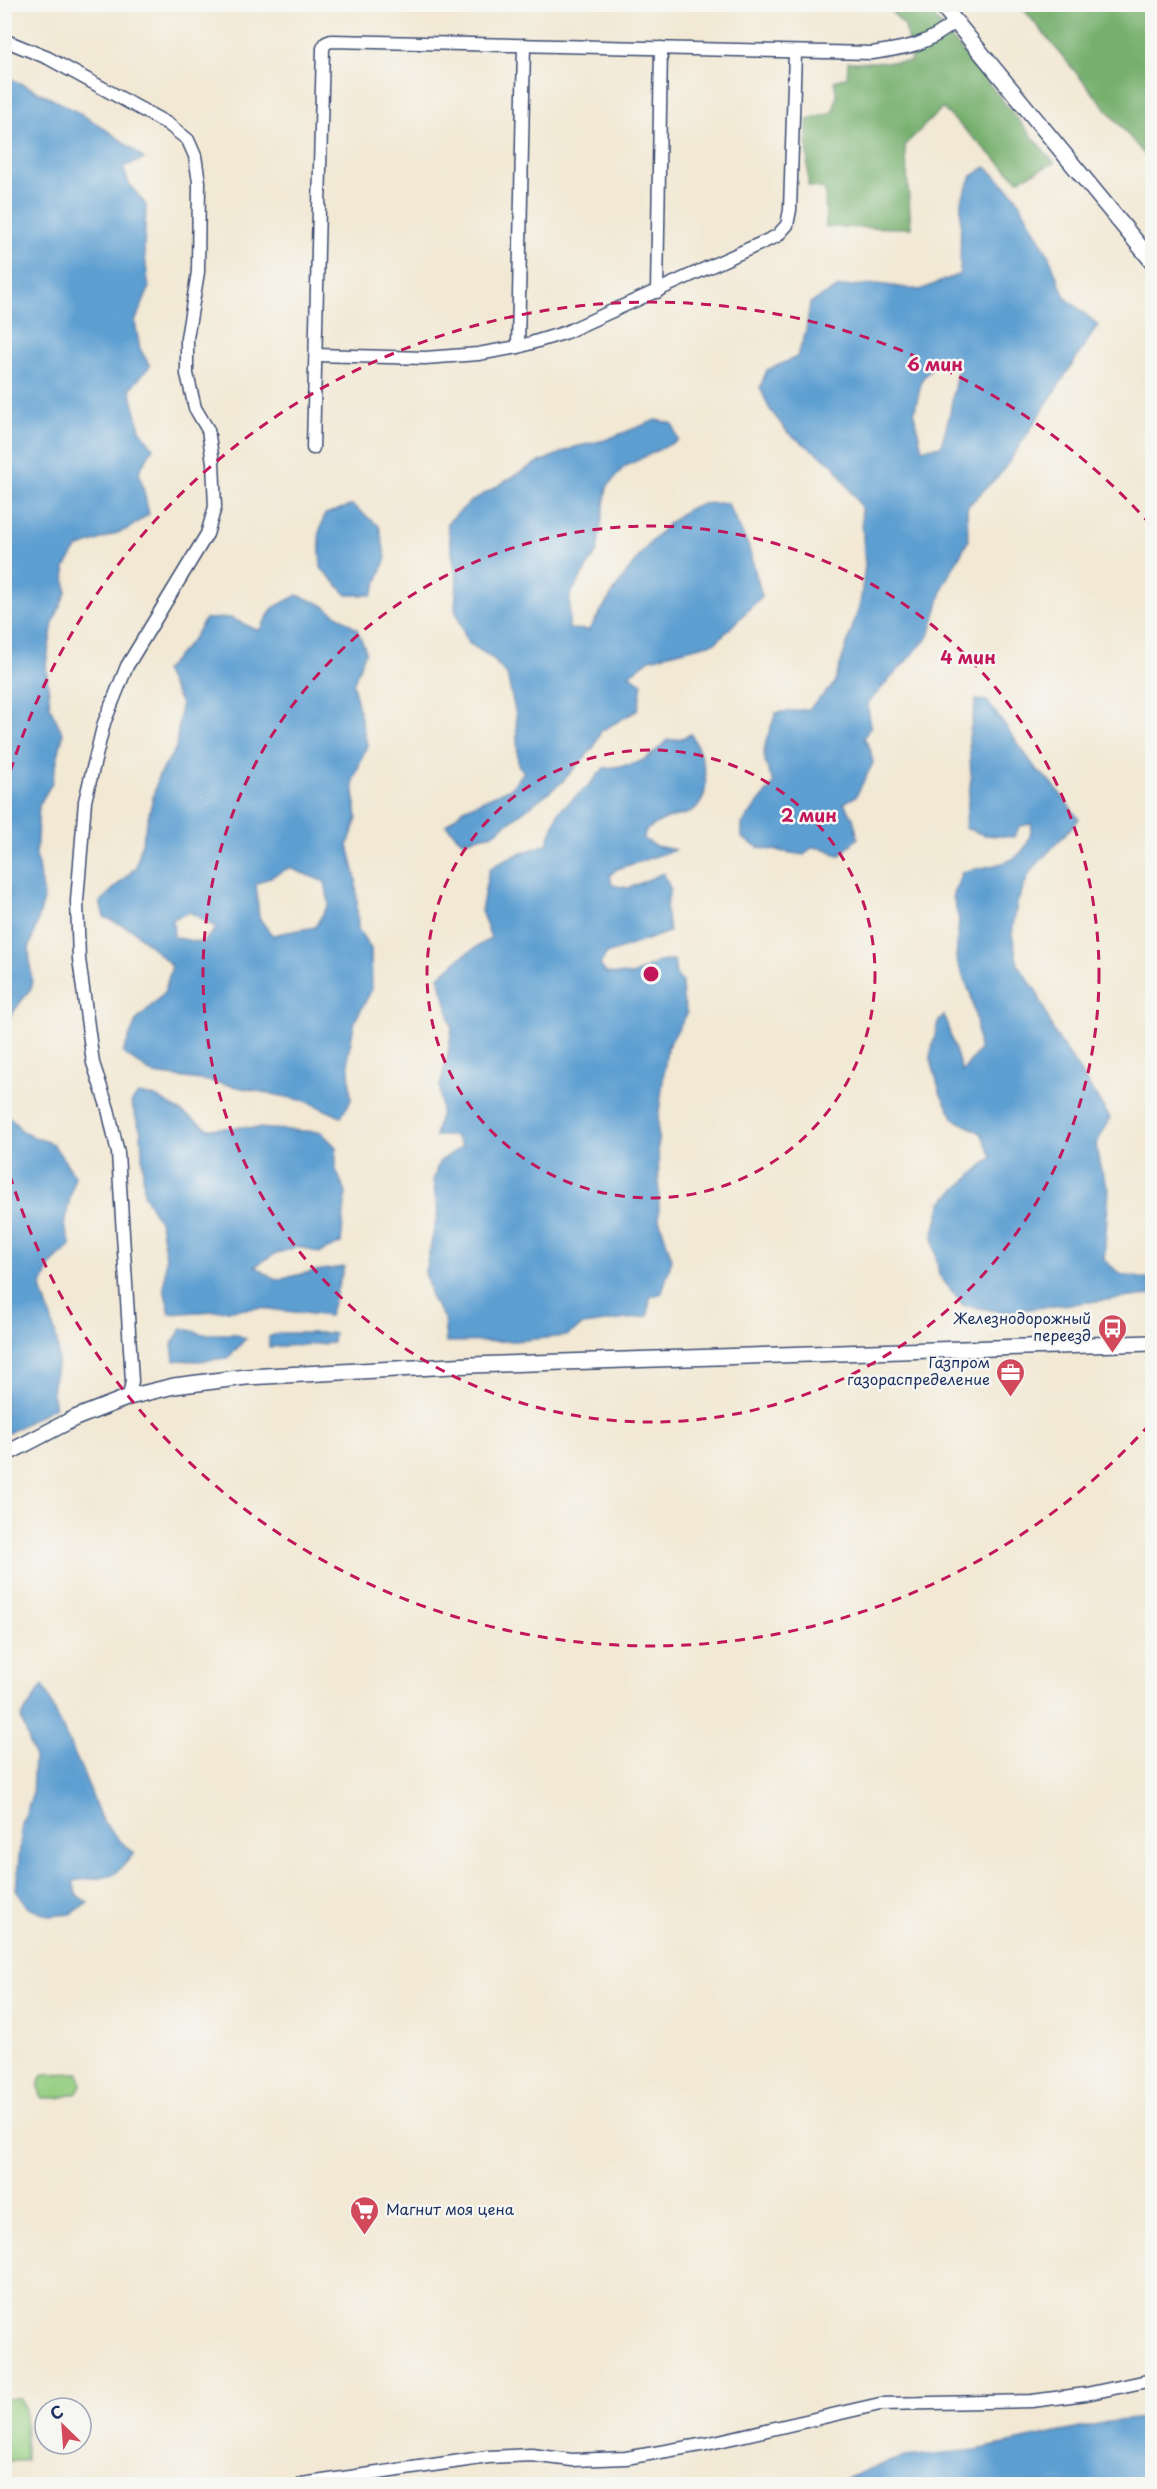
<svg xmlns="http://www.w3.org/2000/svg" width="1157" height="2489" font-family="'Playpen Sans',sans-serif">
<style>
.green{fill:#94cd80;stroke:#587e6f;stroke-width:1.5}
.forest{fill:#77b06e;stroke:#497066;stroke-width:1.5}
.water{fill:#5d9fd1;stroke:#3c6798;stroke-width:1.5;fill-rule:evenodd}
.lines{fill:none;stroke-linecap:round;stroke-linejoin:round}
.minor-casing{stroke:#3b4b70;stroke-width:15}
.major-casing{stroke:#3b4b70;stroke-width:18}
.minor{stroke:#fff;stroke-width:12}
.major{stroke:#fff;stroke-width:15}
.ring{fill:none;stroke:#c2185b;stroke-width:3;stroke-dasharray:10 8}
.labels{text-anchor:middle;stroke-width:5;stroke-linejoin:round;paint-order:stroke}
.poi-label{font-size:15px;fill:#1b2f5e;stroke:#f6f6f2;text-anchor:end}
.centre{fill:#c2185b;stroke:#f6f6f2;stroke-width:3}
.ring-label{font-size:18px;text-anchor:middle;font-weight:bold;fill:#c2185b;stroke:#f6f6f2;stroke-width:5;stroke-linejoin:round;paint-order:stroke}
</style>
<rect width="100%" height="100%" fill="#f6f6f2"/>
<filter id="ink" filterUnits="userSpaceOnUse"><feTurbulence type="fractalNoise" baseFrequency=".0167" numOctaves="2"/><feDisplacementMap in="SourceGraphic" scale="12" xChannelSelector="R" yChannelSelector="G"/><feConvolveMatrix kernelMatrix="1 2 1 2 8 2 1 2 1" color-interpolation-filters="sRGB"/></filter>
<filter id="wash" filterUnits="userSpaceOnUse"><feTurbulence type="fractalNoise" baseFrequency=".008" numOctaves="4" result="noise"/><feDisplacementMap in="SourceGraphic" scale="24" xChannelSelector="R" yChannelSelector="G"/><feGaussianBlur stdDeviation="1.35" result="paint"/><feColorMatrix in="noise" values="0 0 0 0 0 0 0 0 0 0 0 0 0 0 0 0 0 1.4 0 .05"/><feComposite in="paint" operator="in"/></filter>
<g filter="url(#wash)">
<rect width="100%" height="100%" fill="#f2e8d3"/>
<!-- green -->
<g class="green">
<path d="M79 2073 81 2085 77 2093 59 2098H42C38 2089 37 2081 43 2074Z"/>
<path d="M19 2398 25 2408 26 2461H5V2399Z"/>
</g>
<!-- forest -->
<g class="forest">
<path d="M885 5H924L1054 163 1018 180 942 108 905 145 911 228 826 227 825 189 808 186 807 120 833 113 837 95 834 81 847 77 848 62H911L905 26Z"/>
<path d="M1020 5H1152V164Z"/>
</g>
<!-- water -->
<g class="water">
<path d="M5 76C54 99 103 122 144 159L123 167 129 184 146 205 144 249 149 289 135 322 140 349 150 366 130 389 140 430 153 448 139 471 149 514 128 529 77 548 65 567 66 592 53 623 46 664 50 707 63 734 52 783 39 805 36 855 44 900 29 949 32 987 5 1023Z"/>
<path d="M986 167 1015 195 1048 254 1065 297 1098 325 1003 471 967 507 968 541 944 584 929 636 867 704 871 725 864 738 870 748 873 763 856 796 844 803 853 818 858 838 839 856 826 849 812 847 804 855 760 848 742 838V824L774 783C757 751 765 745 776 713L809 709 834 684 860 604 865 566 861 507 834 465 788 433 769 408 760 387 767 370 797 357 806 331 810 303 839 287 878 284 920 290 960 274 961 201 972 176ZM934 365H958L950 413 941 446 922 449 914 414 922 379Z"/>
<path d="M656 420 673 424 678 440 624 467 607 487 597 551 570 595 569 629 589 630C611 595 657 521 695 506 703 502 718 504 727 503L748 545 762 596 716 642 650 659 629 675 642 683 638 710 601 731 594 747 561 783 493 834 462 841 446 825 464 809 511 788 524 772 518 765 516 715 507 675 492 658 467 642 455 609 457 580 447 523 470 502 533 465 575 447 605 440Z"/>
<path d="M352 505 379 526 386 558 372 595H347L321 568 319 533 325 514Z"/>
<path d="M297 595 321 604 357 629 366 651 353 684 367 745 353 781 357 818 348 845 356 879 358 929 371 949 372 989 355 1021 348 1055 351 1100 341 1117 306 1101 209 1081 153 1074 123 1053 136 1021 164 993 172 966 133 930 104 917 100 902 136 867 158 777 176 748 181 704 164 671 193 639 205 619 231 618 259 631 273 608ZM289 868 325 882 329 904 315 927 272 935 259 918 256 884ZM190 912 217 928 202 943 174 937 173 919Z"/>
<path d="M976 700 987 701 1036 769 1052 783 1079 819 1030 872 1017 903 1012 934 1018 965 1037 992 1054 1032 1110 1118 1096 1145 1100 1167 1109 1189 1104 1260 1122 1275 1152 1280V1294L1149 1295 1002 1312 963 1305 939 1275 933 1237 942 1202 992 1157 981 1133 954 1119 941 1095 930 1057 938 1022 944 1015 962 1072 979 1050 976 1019 971 995 956 959 959 920 953 897 962 872C997 863 1028 867 1032 824L1020 826 1014 837 984 835 965 828 971 778 969 738Z"/>
<path d="M691 734C702 754 718 797 690 812 683 816 674 816 667 819 659 821 653 826 646 830L643 839 656 846 675 850 617 869 610 875 612 885 629 888 663 873 670 888 666 909 669 932 606 954 600 965 606 973 633 975 658 962 674 960 676 975 682 982 683 999 687 1014 667 1048 658 1121 659 1219 672 1259 662 1293 650 1297 648 1316 583 1325 566 1336 514 1341 446 1342 444 1318 432 1300 425 1272 438 1212 433 1181 439 1162 462 1146 455 1136H435L441 1112 440 1085 448 1054 452 1027 439 977 461 957 491 938 481 911 489 869 508 858 547 844 559 811 588 786 604 768C636 765 645 764 667 740L680 739Z"/>
<path d="M138 1094 157 1097 209 1129 239 1127 321 1132 336 1147V1170L346 1193 341 1243 319 1253 298 1246 273 1255 255 1266 276 1280 315 1271 344 1267 329 1316 259 1308 170 1314 164 1289 166 1258 160 1223 144 1195 141 1132 131 1103Z"/>
<path d="M4 1111 24 1133 53 1144 75 1176 64 1225 71 1245 51 1264 41 1288C48 1310 58 1333 58 1356 58 1378 48 1382 55 1407L5 1435Z"/>
<path d="M182 1328 203 1334H234L246 1338 228 1358 197 1361 174 1360 172 1344Z"/>
<path d="M278 1333H334L333 1343 269 1347V1337Z"/>
<path d="M43 1685 85 1777 101 1819 119 1840 134 1853C109 1885 109 1875 73 1881L77 1895 88 1903 71 1914 49 1916 28 1908 16 1890 22 1824 32 1796 34 1756 21 1717Z"/>
<path d="M1152 2417V2484H834L878 2465 905 2457 976 2450 1108 2422Z"/>
</g>
</g>
<g filter="url(#ink)">
<g class="lines">
<defs>
<g id="minor">
<path d="M4 40 48 58 168 124 188 140 195 156 199 182 198 272 187 338V374L195 408 208 430 213 462 215 507 207 534 127 666 104 723 85 801 77 901 79 959 93 1063 108 1109 118 1153 132 1381 129 1397"/>
<path d="M657 292 661 48"/>
<path d="M518 347 524 45"/>
<path d="M316 355 425 358 478 354 518 347 564 333 777 236 787 225 790 210 795 52"/>
<path d="M313 448 323 48 326 43 331 41 872 53C909 47 925 46 955 22"/>
<path d="M302 2484 488 2457 531 2455 572 2460 626 2458 706 2444 880 2404 1032 2401 1086 2394 1152 2380"/>
</g>
<g id="major">
<path d="M941 4 1152 261"/>
<path d="M4 1455 75 1418 129 1397 174 1386 246 1377 471 1365 1152 1343"/>
</g>
</defs>
<!-- minor casing -->
<use href="#minor" class="minor-casing"/>
<!-- major casing -->
<use href="#major" class="major-casing"/>
<!-- minor -->
<use href="#minor" class="minor"/>
<!-- major -->
<use href="#major" class="major"/>
</g>
</g>
<!-- distance rings -->
<g class="ring">
<circle cx="651" cy="974" r="224"/>
<circle cx="651" cy="974" r="448"/>
<path d="M1150 1424A672 672 0 0 1 5 1159M5 789A672 672 0 0 1 1150 524"/>
</g>
<!-- icons -->
<defs>
<symbol id="bus-pin" viewBox="-11 -11 22 30"><path d="M0 17L-7.5 6A9.5 9.5 0 1 1 7.5 6Z" fill="#d1495b" stroke="#f6f6f2"/><path d="M-5-6H5V4H4V6H2V4H-2V6H-4V4H-5ZM-3.5-4V0h7V-4ZM-3.5 1.2v1.5H-2V1.2ZM2 1.2v1.5H3.5V1.2Z" fill="#fff"/></symbol>
<symbol id="office-pin" viewBox="-11 -11 22 30"><path d="M0 17L-7.5 6A9.5 9.5 0 1 1 7.5 6Z" fill="#d1495b" stroke="#f6f6f2"/><path d="M-6-3h4V-5.5h4V-3h4V5H-6ZM-1-4.5V-3h2v-1.5ZM-6 0V1H6V0Z" fill="#fff"/></symbol>
<symbol id="supermarket-pin" viewBox="-11 -11 22 30"><path d="M0 17L-7.5 6A9.5 9.5 0 1 1 7.5 6Z" fill="#d1495b" stroke="#f6f6f2"/><path d="M-6-5.5h2.5l.6 2H6L4.5 2H-2.5L-4.4-4H-6ZM-1.5 3.2a1.3 1.3 0 1 0 .1 0ZM3 3.2a1.3 1.3 0 1 0 .1 0Z" fill="#fff"/></symbol>
</defs>
<g fill-rule="evenodd">
<use href="#bus-pin" x="1096" y="1312" width="33" height="45"/>
<use href="#office-pin" x="994" y="1356" width="33" height="45"/>
<use href="#supermarket-pin" x="348" y="2194" width="33" height="45"/>
</g>
<g class="labels">
<!-- poi labels -->
<g class="poi-label">
<text x="1091" y="1324">Железнодорожный<tspan x="1091" dy="17">переезд</tspan></text>
<text x="990" y="1368">Газпром<tspan x="990" dy="17">газораспределение</tspan></text>
<text x="386" y="2215" text-anchor="start">Магнит моя цена</text>
</g>
</g>
<circle cx="651" cy="974" r="9" class="centre"/>
<g class="ring-label">
<text x="935" y="371">6 мин</text>
<text x="968" y="664">4 мин</text>
<text x="809" y="822">2 мин</text>
</g>
<!-- margin -->
<rect width="1157" height="2489" fill="none" stroke="#f6f6f2" stroke-width="24"/>
<!-- north arrow -->
<g transform="translate(63 2426) rotate(335)"><circle r="28" fill="#f6f6f2" stroke="#9ea6b7" stroke-width="1.5"/>
<path d="M0-4.5L10 22L0 15L-10 22Z" fill="#d1495b"/>
<text y="-9" font-size="16" font-weight="bold" text-anchor="middle" fill="#1b2f5e">С</text>
</g>
</svg>
